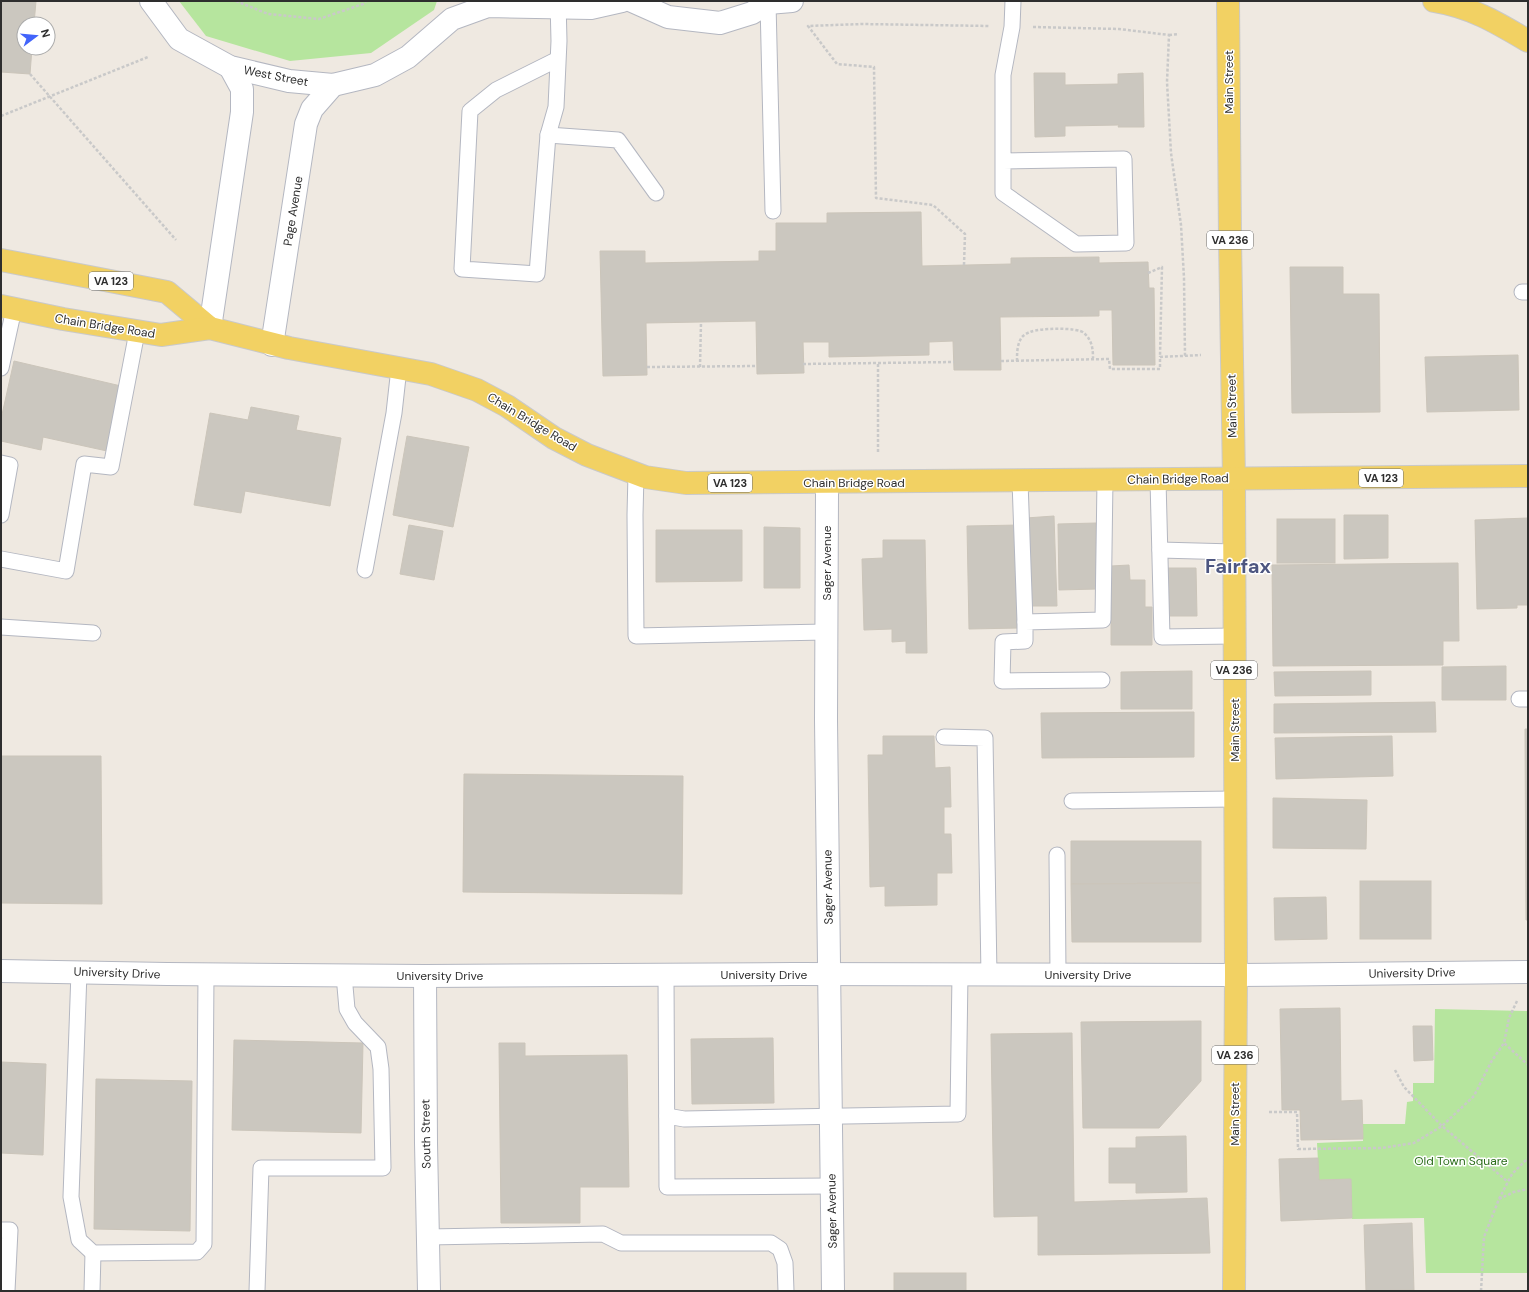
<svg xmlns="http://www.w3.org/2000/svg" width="1529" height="1292" font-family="'DM Sans',sans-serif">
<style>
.green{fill:#b6e59e}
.building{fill:#cbc7bf;stroke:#cbc5ba}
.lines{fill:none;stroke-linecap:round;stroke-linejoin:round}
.lane-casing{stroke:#b4b7c1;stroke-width:17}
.street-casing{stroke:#b4b7c1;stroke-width:24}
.secondary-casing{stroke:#b4b7c1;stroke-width:24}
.primary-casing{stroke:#c9c9c9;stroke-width:24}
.path{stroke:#c9c9c9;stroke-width:2.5;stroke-dasharray:3 2;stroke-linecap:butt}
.lane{stroke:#fff;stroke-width:15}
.street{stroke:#fff;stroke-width:22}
.secondary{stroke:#fff;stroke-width:22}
.primary{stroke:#f2d163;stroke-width:22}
.labels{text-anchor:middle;stroke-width:3;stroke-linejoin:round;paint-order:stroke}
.shield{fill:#fff;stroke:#6d6d6d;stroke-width:1}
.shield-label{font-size:11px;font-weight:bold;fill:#2e2e2e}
.street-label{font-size:12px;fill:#2e2e2e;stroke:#fff}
.park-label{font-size:12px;fill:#2c6e1b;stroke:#fff}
.town-label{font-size:20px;font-weight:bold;fill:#4d5680;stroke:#fff}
</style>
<rect width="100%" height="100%" fill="#efe9e1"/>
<!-- green -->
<g class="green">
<path d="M179 1H437L434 10 371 53 290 61 206 36Z"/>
<path d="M1435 1009 1528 1011V1273H1426L1424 1218 1352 1219 1350 1179 1319 1180 1317 1143 1363 1141V1124H1405L1407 1102 1413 1101V1083H1434Z"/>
</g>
<!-- building -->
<g class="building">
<path d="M1 1H36L34 24H24V48H32L30 74 1 72Z"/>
<path d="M1034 73H1065V85L1118 84V74L1143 73 1144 127H1118L1119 125 1065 126V136L1035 137Z"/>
<path d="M921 212 922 266 1011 264V258L1099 257V263L1148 262 1149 288H1154L1155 365H1113L1112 310H1099V316L1000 317 1001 370H954L953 341 929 342V355L829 357V342H803L804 373 757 374 756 321 646 323 647 375 603 376 600 251H645V263L759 261V251H776V223H827V213Z"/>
<path d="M1290 267H1343V294H1379L1380 412 1292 413Z"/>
<path d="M1518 355 1519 410 1427 412 1425 357Z"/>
<path d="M14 361 121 386 107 451 43 437 41 450 1 441V419Z"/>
<path d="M251 407 299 416 296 430 341 438 330 506 245 491 241 513 194 505 210 413 248 420Z"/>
<path d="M407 436 469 447 453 527 393 515Z"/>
<path d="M1344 515H1388V558L1344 559Z"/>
<path d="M1054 516 1057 606H1029L1026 518Z"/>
<path d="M1528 518V605H1517V608L1477 609 1475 520Z"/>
<rect x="1277" y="519" width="58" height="44"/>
<path d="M1096 523 1097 589 1059 590 1058 524Z"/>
<path d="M409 525 443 531 434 580 400 574Z"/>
<path d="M1019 525 1020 628 969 629 967 526Z"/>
<path d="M764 527 800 528V588H764Z"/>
<path d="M656 530H742V581L656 582Z"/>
<path d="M883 540H925L927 653H906V641L892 642V629L864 630 862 559 883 558Z"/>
<path d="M1458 563 1459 641H1443V665L1273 666 1272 565Z"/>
<path d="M1129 565 1130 580H1145V607H1152V645H1111V566Z"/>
<path d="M1168 568H1196L1197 616H1169Z"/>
<path d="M1506 666V700H1442V667Z"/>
<path d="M1192 671V709H1121V672Z"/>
<path d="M1371 671V695L1275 696 1274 672Z"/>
<path d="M1435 702 1436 732 1274 733V704Z"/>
<path d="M1194 712V757L1042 758 1041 713Z"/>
<path d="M1525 729H1528V920H1526Z"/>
<path d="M883 736H934L935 768 950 767 951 807H944V834H951L952 873H937V905L885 906V886L870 887 868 755H883Z"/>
<path d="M1392 736 1393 776 1276 779 1275 738Z"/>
<path d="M1 756H101L102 904 1 903Z"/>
<path d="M464 774 683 776 682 894 463 892Z"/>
<path d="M1273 798 1367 800 1366 849 1273 848Z"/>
<path d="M1071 841H1201V883L1071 884Z"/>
<rect x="1360" y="881" width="71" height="58"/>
<path d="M1201 883V942H1072L1071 884Z"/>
<path d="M1326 897 1327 939 1275 940 1274 898Z"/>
<path d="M1340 1008 1341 1101 1362 1100 1363 1139 1301 1140 1300 1110H1282L1280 1009Z"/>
<path d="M1201 1021V1081L1159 1128H1083L1081 1022Z"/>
<path d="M1413 1026H1432L1433 1060 1414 1061Z"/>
<path d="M1072 1033 1074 1202 1207 1198 1210 1253 1038 1255V1216L994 1217 991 1034Z"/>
<path d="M773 1038 774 1103 692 1104 691 1039Z"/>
<path d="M234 1040 363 1043 361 1133 232 1130Z"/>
<path d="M499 1043H525V1056L627 1055 629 1187H580V1223H501Z"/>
<path d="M1 1062 46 1064 43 1155 1 1153Z"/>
<path d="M96 1079 192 1081 190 1231 94 1229Z"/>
<path d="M1186 1136 1187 1192 1136 1193V1183H1109V1148H1136V1137Z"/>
<path d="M1318 1158 1319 1180 1351 1179 1352 1218 1281 1221 1279 1159Z"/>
<path d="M1412 1223 1414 1290 1366 1291 1364 1225Z"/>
<rect x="894" y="1273" width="72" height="18"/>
</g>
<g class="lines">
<defs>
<g id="lane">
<path d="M558 1 559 41 556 107 548 135 537 274 462 269 470 111 496 90 558 59"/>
<path d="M768 3 773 211"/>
<path d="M548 135 618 140 656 193"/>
<path d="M1003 161 1124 159 1126 243 1076 244 1003 193V75L1012 27 1013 1"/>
<path d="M1522 292H1528"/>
<path d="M1 368 14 309"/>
<path d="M1 463 10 465 1 515"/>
<path d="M636 474 635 515 636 636 826 632"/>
<path d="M1158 480 1162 637 1234 636"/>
<path d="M1020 481 1025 622"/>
<path d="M1160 550 1234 552"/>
<path d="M1 559 66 571 84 464 111 467 137 332"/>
<path d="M365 570 394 413 399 368"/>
<path d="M1 627 93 633"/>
<path d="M1102 680 1002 681 1003 642 1025 641V622L1103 620 1105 480"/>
<path d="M1519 699H1528"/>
<path d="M944 737 985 738 989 975"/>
<path d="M1072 801 1235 799"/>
<path d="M1057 855 1058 975"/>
<path d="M79 972 71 1197 79 1240 93 1253 197 1252 204 1244 206 974"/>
<path d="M666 975 667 1187 831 1186"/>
<path d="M667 1116 684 1119 958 1114 960 974"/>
<path d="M1 1230H10L7 1291"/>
<path d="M428 1237 603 1234 621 1243H771L780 1249 785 1263 786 1291"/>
<path d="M92 1291 93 1253"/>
<path d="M257 1291 261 1168H383L381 1069 378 1047 355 1023 347 1009 344 975"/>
</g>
<g id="street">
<path d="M151 1 179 39 230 67 289 81 333 85 375 75 408 57 452 19 488 6 591 8 622 1"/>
<path d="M632 1 668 17 720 23 752 13 768 3 792 1"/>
<path d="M210 328 242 112V89L230 67"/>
<path d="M272 345 306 124 312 109 333 85"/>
</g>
<g id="secondary">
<path d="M826 483 827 494 826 720 833 1291"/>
<path d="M1 971 167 974 425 976 793 974 1236 975 1528 972"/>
<path d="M425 976 426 1143 429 1291"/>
</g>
<g id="primary">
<path d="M1228 1 1230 239 1234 479 1236 975 1234 1291"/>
<path d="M1434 1C1471 7 1496 22 1528 41"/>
<path d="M1 260 167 292 210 328"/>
<path d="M1 306 63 319 161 335 210 328 289 348 431 374 477 390 507 406 554 438 587 455 645 477 686 483 1528 476"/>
</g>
</defs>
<!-- lane casing -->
<use href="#lane" class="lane-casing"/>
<!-- street casing -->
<use href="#street" class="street-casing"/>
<!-- secondary casing -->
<use href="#secondary" class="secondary-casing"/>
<!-- primary casing -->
<use href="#primary" class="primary-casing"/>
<!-- path -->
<g class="path">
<path d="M236 1 268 14 319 19 363 4 366 1"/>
<path d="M1033 27 1119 29 1169 35 1167 82 1171 153 1181 225 1184 278 1185 356"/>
<path d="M1169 35 1179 34"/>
<path d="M30 74 176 240"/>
<path d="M1 116 148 57"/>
<path d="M964 265 965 234 933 205 876 198 874 67 837 64 808 26 862 24 990 26"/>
<path d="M1148 273 1162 267 1160 357"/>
<path d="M1001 361 1109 359 1110 369H1160V357L1201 355"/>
<path d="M1017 361C1017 353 1017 344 1022 337 1024 335 1027 333 1030 332 1039 328 1078 327 1084 333 1092 340 1093 349 1093 358"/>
<path d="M803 364 954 362"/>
<path d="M647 367 756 366"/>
<path d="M700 367 701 322"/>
<path d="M878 452V363"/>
<path d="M1517 1001 1509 1018 1504 1043 1528 1065"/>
<path d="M1395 1070 1404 1087 1442 1126 1508 1182"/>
<path d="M1269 1112H1297L1298 1149 1382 1148 1414 1143 1442 1126 1474 1096 1491 1062 1504 1043"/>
<path d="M1499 1199 1514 1192 1528 1189"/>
<path d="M1481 1291 1484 1237 1499 1199 1512 1174 1528 1158"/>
</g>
<!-- lane -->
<use href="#lane" class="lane"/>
<!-- street -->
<use href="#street" class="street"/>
<!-- secondary -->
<use href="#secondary" class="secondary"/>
<!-- primary -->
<use href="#primary" class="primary"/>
</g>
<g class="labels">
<!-- shield labels -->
<g class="shield">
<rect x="1207" y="231" width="46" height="18" rx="3"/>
<rect x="89" y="272" width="44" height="18" rx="3"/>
<rect x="1359" y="469" width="44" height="18" rx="3"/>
<rect x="708" y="474" width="44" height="18" rx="3"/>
<rect x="1211" y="661" width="46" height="18" rx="3"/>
<rect x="1212" y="1046" width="46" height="18" rx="3"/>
</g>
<g class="shield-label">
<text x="1230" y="244">VA 236</text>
<text x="111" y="285">VA 123</text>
<text x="1381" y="482">VA 123</text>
<text x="730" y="487">VA 123</text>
<text x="1234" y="674">VA 236</text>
<text x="1235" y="1059">VA 236</text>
</g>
<!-- street labels -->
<g class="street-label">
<text transform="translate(276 76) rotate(11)" y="4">West Street</text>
<text transform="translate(1229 82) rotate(-90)" y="4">Main Street</text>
<text transform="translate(293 211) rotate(-81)" y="4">Page Avenue</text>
<text transform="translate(105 326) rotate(9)" y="4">Chain Bridge Road</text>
<text transform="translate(1232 406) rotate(-91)" y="4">Main Street</text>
<text transform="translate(532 422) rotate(31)" y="4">Chain Bridge Road</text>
<text transform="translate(1178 479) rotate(-1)" y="4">Chain Bridge Road</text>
<text x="854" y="487">Chain Bridge Road</text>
<text transform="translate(827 563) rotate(-90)" y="4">Sager Avenue</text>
<text transform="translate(1235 730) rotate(-90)" y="4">Main Street</text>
<text transform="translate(828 887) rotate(-91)" y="4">Sager Avenue</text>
<text transform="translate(117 973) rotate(2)" y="4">University Drive</text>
<text transform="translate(1412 973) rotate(-1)" y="4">University Drive</text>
<text x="764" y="979">University Drive</text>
<text x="1088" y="979">University Drive</text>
<text x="440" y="980">University Drive</text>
<text transform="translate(1235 1114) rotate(-90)" y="4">Main Street</text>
<text transform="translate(426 1134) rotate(-91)" y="4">South Street</text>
<text transform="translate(832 1211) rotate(-91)" y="4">Sager Avenue</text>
</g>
<!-- park labels -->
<g class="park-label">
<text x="1461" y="1165">Old Town Square</text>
</g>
<!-- town labels -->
<g class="town-label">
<text x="1238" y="573">Fairfax</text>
</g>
</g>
<!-- border -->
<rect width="1529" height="1292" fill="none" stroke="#2e2e2e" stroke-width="4"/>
<!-- north arrow -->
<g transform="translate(36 36) rotate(74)"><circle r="19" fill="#ffffff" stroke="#ababab"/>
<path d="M0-3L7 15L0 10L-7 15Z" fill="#4264fb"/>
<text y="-6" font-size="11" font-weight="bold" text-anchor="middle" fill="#2e2e2e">N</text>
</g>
</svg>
